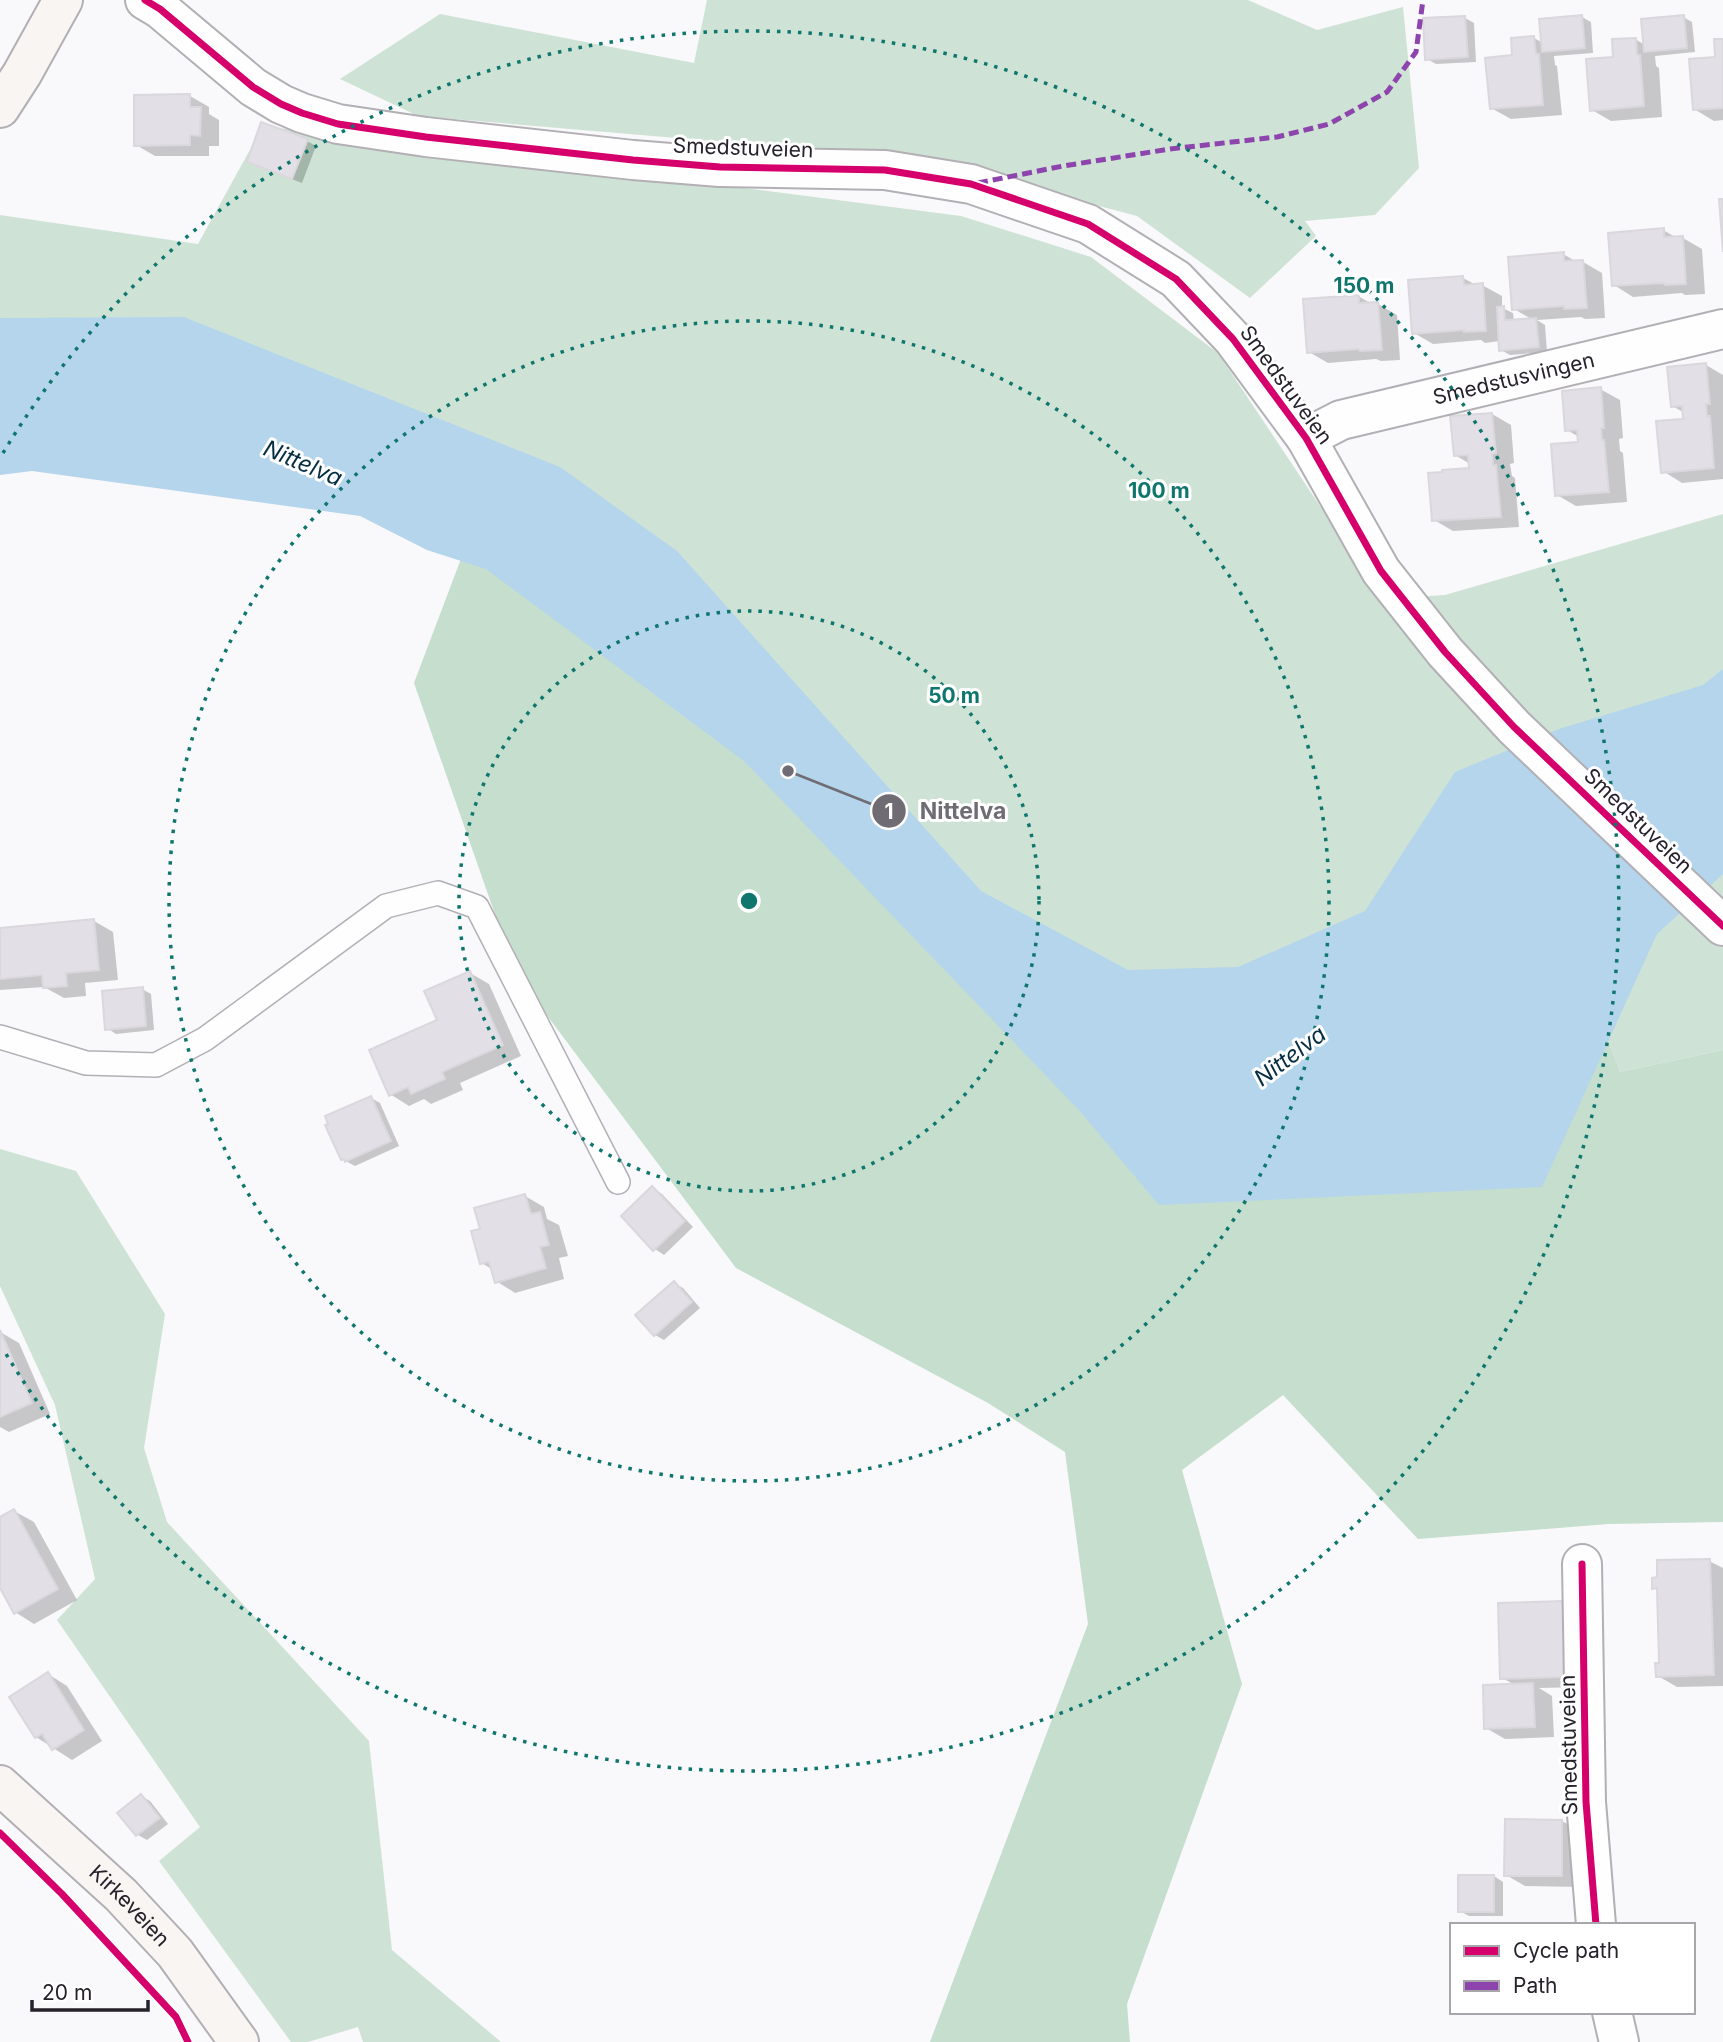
<svg xmlns="http://www.w3.org/2000/svg" width="1723" height="2042" font-family="Inter,sans-serif">
<style>
.green{fill:#cee3d5}
.forest{fill:#c5dece}
.water{fill:#b4d5ec}
.shadow{fill:#0003}
.building{fill:#e2dfe6;stroke:#dad7dd;stroke-width:2}
.lines{fill:none;stroke-linecap:round;stroke-linejoin:round}
.lane-casing{stroke:#b2afb5;stroke-width:26}
.street-casing{stroke:#b2afb5;stroke-width:42}
.secondary-casing{stroke:#b2afb5;stroke-width:42}
.lane{stroke:#fefefe;stroke-width:23}
.street{stroke:#fefefe;stroke-width:38}
.secondary{stroke:#f8f5f2;stroke-width:38}
.quiet{stroke:#8e44ad;stroke-width:5;stroke-dasharray:10 5;stroke-linecap:butt}
.cycleway-casing{stroke:#fff;stroke-width:11}
.cycleway{stroke:#d6006c;stroke-width:7}
.ring{fill:none;stroke:#0f766e;stroke-width:3.5;stroke-dasharray:3.5 7}
.labels{text-anchor:middle;stroke-width:6;stroke-linejoin:round;paint-order:stroke}
.street-label{font-size:21px;fill:#26212b;stroke:#fff}
.water-label{font-size:23px;font-style:italic;fill:#052e43;stroke:#fff}
.centre{fill:#0f766e;stroke:#fff;stroke-width:3.5}
.ring-label{font-size:21px;text-anchor:middle;font-weight:bold;fill:#0f766e;stroke:#fff;stroke-width:6;stroke-linejoin:round;paint-order:stroke}
.leader{fill:none;stroke:#706c74;stroke-width:2.5}
.callout-dot{fill:#706c74;stroke:#fff;stroke-width:2.5}
.mark-label{font-size:21px;text-anchor:middle;font-weight:bold;fill:#fff}
.callout-label{font-size:23px;text-anchor:middle;font-weight:bold;fill:#706c74;stroke:#fff;stroke-width:6;stroke-linejoin:round;paint-order:stroke}
</style>
<rect width="100%" height="100%" fill="#f9f8fb"/>
<!-- green -->
<g class="green">
<path d="M707 0H1248L1317 30 1403 7 1419 168 1375 215 1305 221 1316 236 1250 298 1137 216 903 154 688 139 418 116 340 79 440 14 694 63Z"/>
<path d="M263 126 961 216 1091 257 1218 353 1382 599 1445 595 1723 514V1050L1620 1072 1541 865 1250 1088 470 535 0 409V215L198 244Z"/>
<path d="M0 1149 76 1171 165 1314 144 1448 167 1522 369 1741 392 1950 501 2042H363L358 2027 308 2042H291L159 1861 200 1827 57 1620 95 1579 55 1405 0 1286Z"/>
</g>
<!-- forest -->
<path class="forest" d="M470 535 788 771 1118 1080 1541 864 1620 1072 1723 1050V1522L1608 1524 1418 1539 1283 1395 1182 1470 1242 1684 1127 2004 1130 2042H930L1088 1624 1065 1452 988 1403 736 1268 516 974 414 683Z"/>
<!-- water -->
<path class="water" d="M184 317 560 467 677 551 981 891 1128 970 1238 967 1365 911 1455 772 1559 729 1703 685 1723 669V874L1657 934 1542 1187 1159 1205 1078 1109 744 761 486 569 427 550 360 516 32 471 0 475V318Z"/>
<!-- shadow -->
<g class="shadow">
<path d="M1582 17 1591 22 1593 53 1554 56 1555 65 1557 66 1562 115 1511 119 1491 108 1514 57 1534 38 1543 43Z"/>
<path d="M1683 17 1692 22 1695 52 1655 56 1656 66 1659 68 1662 117 1611 121 1592 110 1615 58 1635 39 1645 45Z"/>
<path d="M1465 18 1474 23 1476 62 1436 64 1427 59Z"/>
<path d="M1723 41V120L1714 121 1694 109 1717 59Z"/>
<path d="M190 96 209 107V114L219 120V146H209V156H155L136 145Z"/>
<path d="M307 141 316 146 302 183 258 166Z"/>
<path d="M1663 230 1677 238H1683L1702 249 1705 294 1685 295 1682 293 1633 297 1614 285Z"/>
<path d="M1563 254 1577 262H1583L1602 273 1605 318 1585 319 1581 317 1537 320 1545 325 1547 352 1510 355 1501 350 1500 341 1485 343 1481 340 1433 344 1414 333 1463 278 1476 285H1482L1502 296V308L1513 313 1514 322 1533 320 1514 309Z"/>
<path d="M1358 296 1372 304H1378L1397 315 1400 360 1381 361 1376 359 1328 363 1309 352Z"/>
<path d="M1706 365 1723 375V479L1682 483 1663 471 1685 420V413L1672 406Z"/>
<path d="M1600 389 1620 400 1623 438 1619 439 1620 451 1623 453 1627 502 1576 506 1557 495 1580 444 1579 437 1567 430Z"/>
<path d="M1492 414 1511 425 1514 463 1510 464 1512 476 1515 478 1519 527 1453 531 1434 520 1471 469 1470 464 1455 455Z"/>
<path d="M94 921 113 932 118 980 85 983 86 996 64 998 44 987 0 990V929Z"/>
<path d="M470 973 489 984 521 1056 460 1083 463 1090 431 1104 424 1099 409 1106 390 1094Z"/>
<path d="M142 989 151 994 154 1030 116 1034 107 1028Z"/>
<path d="M371 1098 380 1103 399 1146 355 1166 342 1159Z"/>
<path d="M653 1188 662 1194 693 1227 664 1255 655 1249Z"/>
<path d="M525 1196 544 1207 547 1219 559 1225 568 1256 559 1258 564 1279 515 1293 496 1281 493 1270 482 1263V1230Z"/>
<path d="M674 1283 683 1288 700 1308 664 1340 655 1335Z"/>
<path d="M0 1332 19 1343 50 1414 9 1432 0 1427Z"/>
<path d="M14 1511 34 1522 77 1600 34 1624 15 1612 3 1590 0 1589V1519Z"/>
<path d="M1709 1561 1723 1568V1686L1677 1687 1658 1676 1661 1665 1659 1591 1654 1588Z"/>
<path d="M1563 1602 1582 1614 1584 1687 1539 1688 1552 1696 1554 1737 1505 1739 1486 1728 1515 1685 1502 1678Z"/>
<path d="M48 1674 67 1686 102 1741 72 1760 36 1737Z"/>
<path d="M141 1796 150 1801 168 1824 147 1840 138 1835 120 1813Z"/>
<path d="M1562 1821 1581 1832V1887L1525 1886 1506 1875Z"/>
<path d="M1494 1876 1503 1882V1916H1469L1460 1911Z"/>
</g>
<!-- building -->
<g class="building">
<path d="M1582 15 1585 48 1542 52 1539 19Z"/>
<path d="M1684 15 1687 48 1644 52 1641 19Z"/>
<path d="M1465 16 1468 57 1425 60 1423 18Z"/>
<path d="M1534 36 1536 54H1539L1543 105 1490 109 1485 58 1512 55 1511 38Z"/>
<path d="M1636 38 1637 55H1640L1644 106 1590 111 1586 59 1613 57 1612 39Z"/>
<path d="M1714 39H1723V108L1693 110 1689 59 1715 57Z"/>
<path d="M190 94V107H201L200 136 190 135V145L134 146V95Z"/>
<path d="M261 122 308 139 292 179 247 162Z"/>
<path d="M1719 199H1723V252Z"/>
<path d="M1664 228V237L1683 236 1686 284 1665 285 1664 283 1612 286 1608 233Z"/>
<path d="M1564 252V261L1583 260 1587 308 1564 309V306L1512 310 1508 257Z"/>
<path d="M1463 276 1464 285 1483 283 1486 331 1464 332V330L1412 334 1408 280Z"/>
<path d="M1359 295V303L1378 302 1382 350 1360 351 1359 349 1307 353 1303 299Z"/>
<path d="M1504 306 1505 320 1536 318 1539 347 1499 351 1497 307Z"/>
<path d="M1706 363 1710 404H1706L1707 416H1710L1714 468 1661 473 1656 421 1683 419 1682 406 1671 407 1667 367Z"/>
<path d="M1601 387 1604 428H1601L1602 440H1604L1609 492 1555 496 1551 444 1578 442 1577 430 1565 431 1562 391Z"/>
<path d="M1492 413 1496 453 1492 454 1493 465H1496L1501 517 1432 521 1428 473 1442 472V470L1469 468 1468 455 1454 456 1450 416Z"/>
<path d="M94 919 99 970 66 973 67 986 43 988 42 975 0 979V928Z"/>
<path d="M470 971 503 1045 442 1072 445 1079 411 1094 408 1087 389 1096 369 1050 437 1020 424 991Z"/>
<path d="M143 987 146 1026 105 1030 102 991Z"/>
<path d="M371 1096 391 1141 345 1162 344 1159 341 1160 325 1125 328 1124 325 1116Z"/>
<path d="M652 1186 685 1221 653 1251 621 1216Z"/>
<path d="M525 1194 531 1214 540 1212 549 1245 540 1247 546 1268 495 1283 489 1262 480 1264 471 1231 480 1229 474 1208Z"/>
<path d="M674 1281 692 1302 654 1336 635 1315Z"/>
<path d="M0 1330 32 1403 0 1417Z"/>
<path d="M14 1509 58 1589 14 1614 0 1588V1517Z"/>
<path d="M1710 1559 1714 1675 1656 1677 1655 1663H1659L1657 1588 1652 1589V1578L1657 1577V1560Z"/>
<path d="M1563 1601 1565 1677 1500 1679 1498 1603Z"/>
<path d="M48 1672 84 1730 52 1750 42 1734 35 1738 9 1697Z"/>
<path d="M1533 1683 1535 1727 1484 1729 1483 1685Z"/>
<path d="M141 1794 160 1818 136 1836 117 1813Z"/>
<path d="M1505 1819 1562 1820V1876H1504Z"/>
<rect x="1458" y="1875" width="36" height="37"/>
</g>
<g class="lines">
<defs>
<path id="lane" d="M0 1037 86 1063 156 1065 205 1039 386 906 438 893 477 907 618 1182"/>
<g id="street">
<path d="M145 0 160 9 253 87 281 104 302 113 338 124 426 137 633 160 720 167 885 170 971 184 1088 224 1176 279 1233 339 1306 438 1381 571 1445 652 1514 727 1723 926"/>
<path id="s1" d="M1306 438 1341 420 1723 329"/>
<path d="M1582 1564 1586 1802 1596 1925"/>
<path d="M1612 2012 1619 2042"/>
</g>
<g id="secondary">
<path d="M0 108 22 74 63 0"/>
<path id="s2" d="M0 1785 121 1895 175 1953 239 2042"/>
</g>
</defs>
<!-- lane casing -->
<use href="#lane" class="lane-casing"/>
<!-- street casing -->
<use href="#street" class="street-casing"/>
<!-- secondary casing -->
<use href="#secondary" class="secondary-casing"/>
<!-- lane -->
<use href="#lane" class="lane"/>
<!-- street -->
<use href="#street" class="street"/>
<!-- secondary -->
<use href="#secondary" class="secondary"/>
<!-- quiet -->
<path class="quiet" d="M978 183 1063 166 1170 149 1277 137 1329 124 1387 92 1416 52 1423 0"/>
<defs>
<g id="cycleway">
<path d="M145 0 160 9 253 87 281 104 302 113 338 124 426 137 633 160 720 167 885 170 971 184 1088 224 1176 279 1233 339 1306 438 1381 571 1445 652 1514 727 1723 926"/>
<path d="M1582 1564 1586 1802 1596 1925"/>
<path d="M0 1833 62 1894 176 2017 188 2042"/>
</g>
</defs>
<!-- cycleway casing -->
<use href="#cycleway" class="cycleway-casing"/>
<!-- cycleway -->
<use href="#cycleway" class="cycleway"/>
</g>
<!-- distance rings -->
<g class="ring">
<circle cx="749" cy="901" r="290"/>
<circle cx="749" cy="901" r="580"/>
<path d="M3 453A870 870 0 1 1 3 1349"/>
</g>
<g class="labels">
<!-- street labels -->
<g class="street-label">
<text transform="translate(743 148) rotate(2)" y="7">Smedstuveien</text>
<text dy="7" stroke="none"><textPath href="#s1" startOffset="217">Smedstusvingen</textPath></text>
<text transform="translate(1286 385) rotate(54)" y="7">Smedstuveien</text>
<text transform="translate(1638 821) rotate(44)" y="7">Smedstuveien</text>
<text transform="translate(1569 1745) rotate(-91)" y="7">Smedstuveien</text>
<text dy="7" stroke="none"><textPath href="#s2" startOffset="177">Kirkeveien</textPath></text>
</g>
<!-- water labels -->
<g class="water-label">
<text transform="translate(303 463) rotate(23)" y="8">Nittelva</text>
<text transform="translate(1290 1056) rotate(-37)" y="8">Nittelva</text>
</g>
</g>
<circle cx="749" cy="901" r="10" class="centre"/>
<g class="ring-label">
<text x="1364" y="293">150 m</text>
<text x="1159" y="498">100 m</text>
<text x="954" y="703">50 m</text>
</g>
<!-- callouts -->
<path class="leader" d="M788 771L889 811"/>
<g class="callout-dot">
<circle cx="788" cy="771" r="7"/>
<circle cx="889" cy="811" r="18"/>
</g>
<g class="mark-label">
<text x="889" y="819">1</text>
</g>
<g class="callout-label">
<text x="963" y="819">Nittelva</text>
</g>
<!-- legend -->
<rect x="1450" y="1923" width="245" height="91" fill="#ffffff" stroke="#a8a6aa" stroke-width="2"/>
<rect x="1464" y="1946" width="35" height="10" fill="#d6006c" stroke="#a8a6aa" stroke-width="2"/>
<text x="1513" y="1958" font-size="21" fill="#26212b">Cycle path</text>
<rect x="1464" y="1981" width="35" height="10" fill="#8e44ad" stroke="#a8a6aa" stroke-width="2"/>
<text x="1513" y="1993" font-size="21" fill="#26212b">Path</text>
<!-- scale -->
<path d="M32 2000v10h116v-10" fill="none" stroke="#26212b" stroke-width="3.5"/>
<text x="42" y="2000" font-size="21" fill="#26212b" stroke="#ffffff" stroke-width="5" paint-order="stroke">20 m</text>
</svg>
